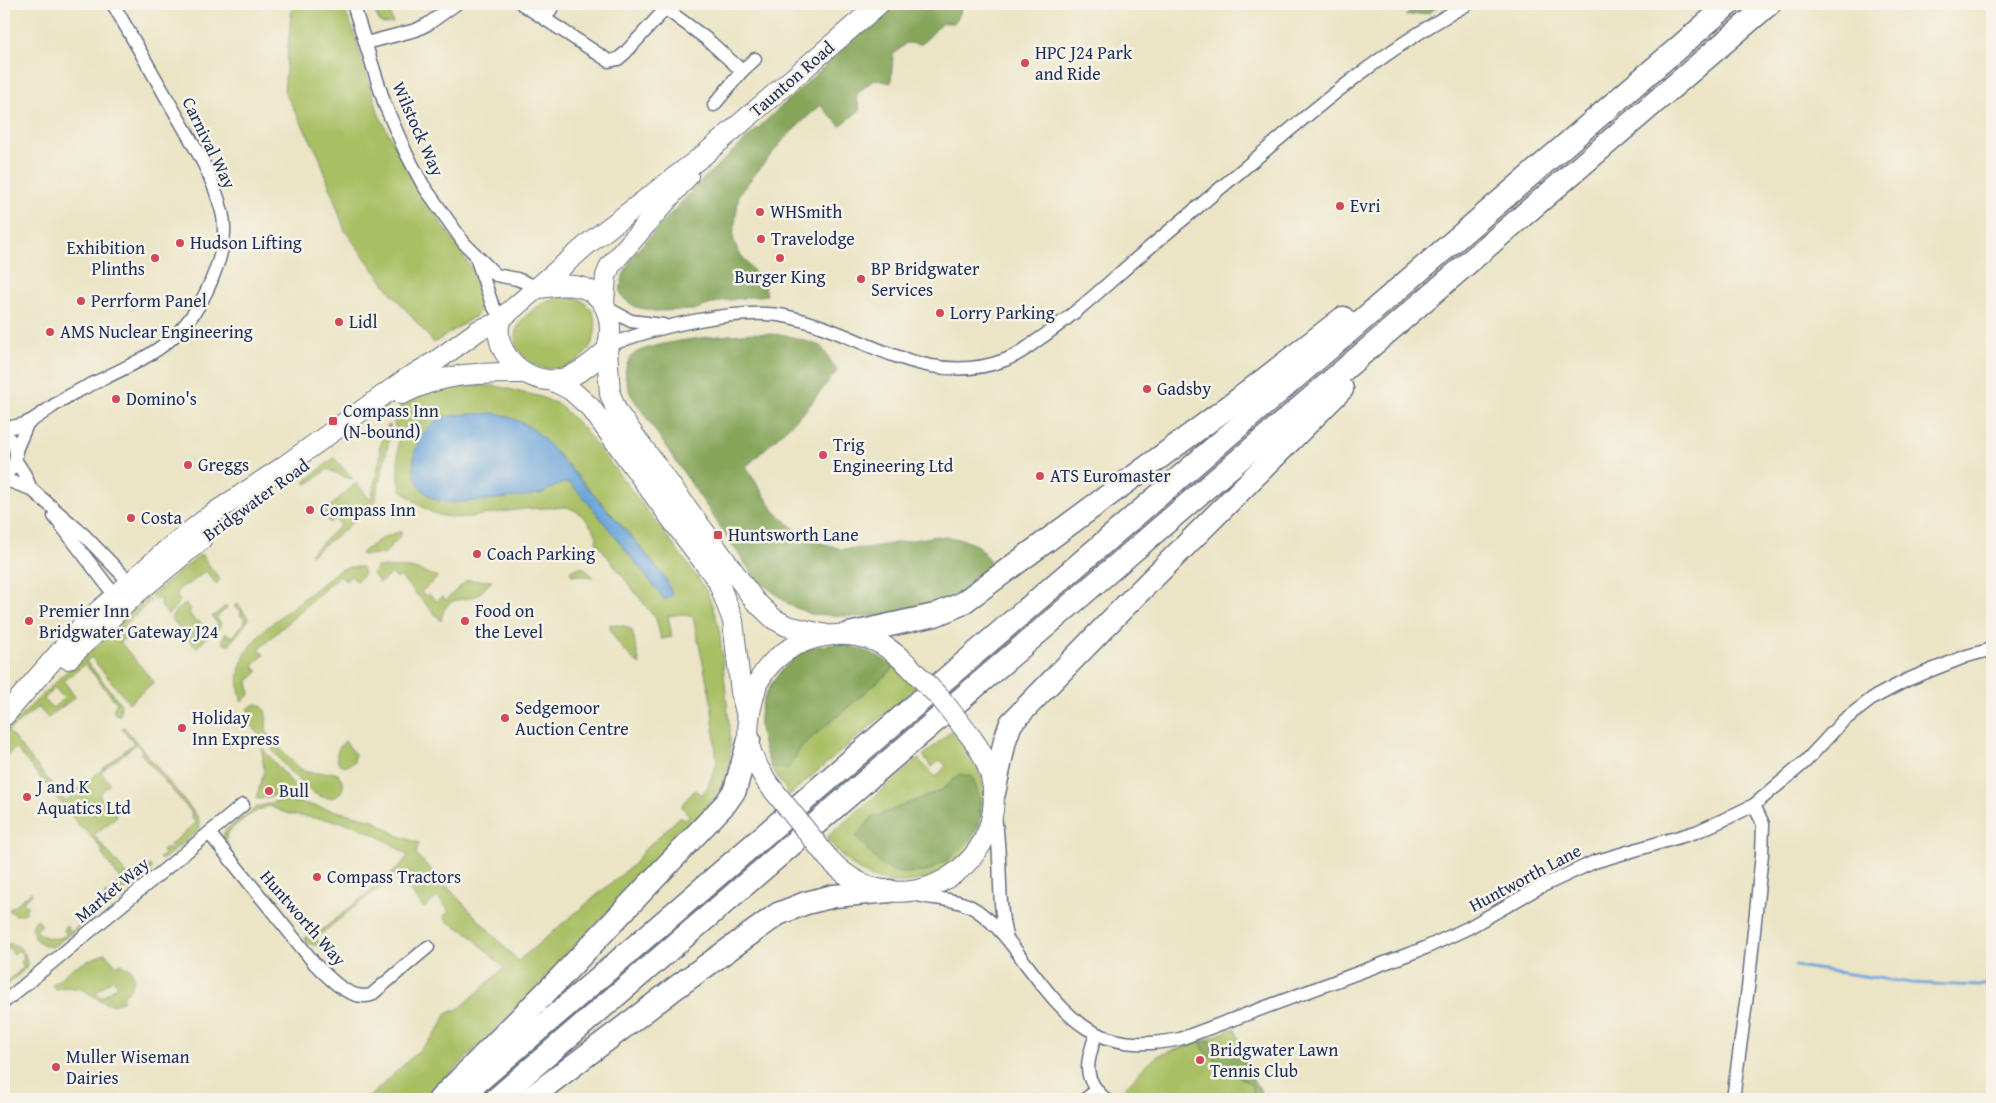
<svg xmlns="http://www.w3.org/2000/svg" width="1996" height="1103" font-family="'Gentium Book Plus',serif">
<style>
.green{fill:#a9bf64;stroke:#627761;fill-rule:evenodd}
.forest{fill:#86a65a;stroke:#506a5c}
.water{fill:#6aa4da;stroke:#426a9c}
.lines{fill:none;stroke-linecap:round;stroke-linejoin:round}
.stream{stroke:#6aa4da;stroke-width:3}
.street-casing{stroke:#646e82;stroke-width:15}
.primary-casing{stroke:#646e82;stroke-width:22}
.highway-casing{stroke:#646e82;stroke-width:25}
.street{stroke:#fff;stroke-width:12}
.primary{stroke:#fff;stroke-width:20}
.highway{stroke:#fff;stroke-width:22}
.primary-bridge-casing{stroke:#646e82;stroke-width:22;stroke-linecap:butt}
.primary-bridge{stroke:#fff;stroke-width:20}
.poi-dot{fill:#d1495b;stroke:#f7f3e8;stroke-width:2}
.labels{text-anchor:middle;stroke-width:5;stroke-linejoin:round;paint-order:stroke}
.poi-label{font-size:18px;fill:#1b2f5e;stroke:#f7f3e8;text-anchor:start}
.street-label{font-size:18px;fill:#1b2f5e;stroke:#f7f3e8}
</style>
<rect width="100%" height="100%" fill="#f7f3e8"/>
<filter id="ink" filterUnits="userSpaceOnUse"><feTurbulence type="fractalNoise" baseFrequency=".02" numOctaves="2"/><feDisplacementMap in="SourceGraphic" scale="10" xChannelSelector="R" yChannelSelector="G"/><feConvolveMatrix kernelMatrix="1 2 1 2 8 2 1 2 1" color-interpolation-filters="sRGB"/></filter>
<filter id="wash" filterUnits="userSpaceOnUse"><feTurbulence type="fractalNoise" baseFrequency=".0096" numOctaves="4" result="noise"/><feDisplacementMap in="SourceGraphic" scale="20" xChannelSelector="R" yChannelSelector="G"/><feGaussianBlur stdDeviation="1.12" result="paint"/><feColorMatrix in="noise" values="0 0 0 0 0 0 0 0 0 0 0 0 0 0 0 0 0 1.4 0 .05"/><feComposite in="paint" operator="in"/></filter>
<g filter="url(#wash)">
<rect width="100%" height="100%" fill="#ebe4c5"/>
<!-- green -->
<g class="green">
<path d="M292 4H341L353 29 379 115 412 179 470 266 482 294 481 308 477 315 434 343 389 290 345 231 319 156 284 91Z"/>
<path d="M371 4H388L393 23 383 24 380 22Z"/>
<path d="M565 296C613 300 600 364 557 368 548 369 539 369 532 363 491 336 533 302 565 296Z"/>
<path d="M446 385 496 386 541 397 559 405 583 428 663 531 707 591 719 626 730 732V773L704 814 615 903 520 1006 424 1099H367L429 1041 441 1026 446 1014 460 1008 504 968 468 933 448 922 444 916 449 911 438 897 424 908 396 874 316 938 323 947 306 943 305 936 310 940 398 868 408 856C385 838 360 825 331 820 310 817 288 817 270 806 254 811 235 822 226 836L227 846 222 841 224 833 227 829 257 807 277 801H293L374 820 397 835 419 843 416 854 518 961 634 864 645 849 681 816 684 820 689 815 682 807 683 803 695 790 702 795 708 786 717 763 711 700 693 617 681 614 668 616 672 637 661 639 656 619 596 542 597 536C590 524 581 511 567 507 548 508 528 508 509 511 485 514 460 522 436 514 423 509 412 499 401 490L398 474V434L394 424 396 414 401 405ZM531 427C561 456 588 487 615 518 636 542 659 566 673 595L665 599 590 505 570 483 561 482 541 494 450 503Z"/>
<path d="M390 425 391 431 375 502 344 530 311 555 310 554 341 525 335 519 330 523 326 518 325 511 356 483 371 500 381 453 379 450 387 426Z"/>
<path d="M334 458 353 479 344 477 328 469 309 483 307 484 304 482Z"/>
<path d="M398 532H401V535L384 554 362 555 361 553 382 538Z"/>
<path d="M201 554 220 580 216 584 206 571 188 585 186 584 177 591 178 594 176 596 180 601 168 615 159 603 161 601 159 598 156 600 150 596Z"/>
<path d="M350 567H362L364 574 356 581 351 576 345 581 340 575 259 649 264 655 253 666 258 672 248 681 250 694 242 702C227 657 262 630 294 606 309 594 324 582 339 570Z"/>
<path d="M376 567 411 568 436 576 437 578 421 592 425 596 428 594 437 601 442 596 446 600 467 580 492 581C487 586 482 592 477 595 463 604 446 592 441 621L400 576 397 579 392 573 380 583 373 574Z"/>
<path d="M580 567 586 569 593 577 572 575 570 571Z"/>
<path d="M148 598 152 600 120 629 126 637 120 642 154 682 129 703 91 657 86 661 119 701 121 706 120 715H116L113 710 117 703 85 664 64 681 75 697 48 718 38 707 8 731 66 801 70 798V796L134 743 122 728 124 727 198 817 200 826 198 831 162 860 159 858 165 855 162 851 168 847 171 851 173 849 170 845 196 823 191 817 192 813 140 753 143 751 136 744 101 772 110 784 99 794 117 816 94 835 130 878 143 867 146 871 150 865 152 869 136 882 133 878 130 880 132 884 57 944 52 947C38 945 25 932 37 919L42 925 36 930C44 939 56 941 67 935L63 929 66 926 71 932 88 918 83 912 86 909 91 915 108 901 104 895 106 893 111 899 120 892 115 886 121 880 101 853 103 851 84 828 82 829 16 748 4 758V732L99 640ZM55 688 64 698 53 708 44 699Z"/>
<path d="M237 603 249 619 229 645 224 644 222 639 226 633 232 637 246 619 240 615 242 611 234 607Z"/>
<path d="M186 604 191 611 189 613 196 622 199 621 208 632 218 624 212 617 226 606 227 608 216 618 221 623 218 629 215 627 204 641 196 648 171 618 176 610Z"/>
<path d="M610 624 624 626 632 630 640 665C631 659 608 635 610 624Z"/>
<path d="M895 667 917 687 789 795 771 767 788 769 801 747Z"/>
<path d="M258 704C269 709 266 721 266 731 275 741 295 769 307 772 317 775 328 770 338 774L344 784 340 794C317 812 283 763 271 748 263 739 254 730 249 720L248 709 253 705Z"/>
<path d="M952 730C966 748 981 767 984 789 985 798 982 808 981 817L979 796 960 774 942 790 872 818 926 872 947 860 968 841 981 821C967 870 909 899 862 872 848 864 837 850 826 838L918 759 936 777 946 766 940 760 932 767 923 756Z"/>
<path d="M345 741 355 754 354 762 347 766 339 764C334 754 338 748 345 741Z"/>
<path d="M262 748 302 794H281L260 799 256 798 264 773Z"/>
<path d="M31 892 32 894 23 901 28 907 25 910 27 912C20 916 14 916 9 910Z"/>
<path d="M4 940 7 944C21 943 27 954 27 967L4 988V984L24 967 20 961 24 957 19 950 14 954 9 948 4 952Z"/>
<path d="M105 953 117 966 121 963 124 967 130 968C137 980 132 989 122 997L124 1000C110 1010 101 1001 89 993 80 987 66 986 55 989L52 985 74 967ZM113 979 118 985 101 998 96 992Z"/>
<path d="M1235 1028 1254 1083 1260 1088 1262 1099H1128L1123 1090 1146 1065 1159 1055 1200 1042Z"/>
</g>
<!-- forest -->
<g class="forest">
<path d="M891 4H962L960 14 954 23H942L922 44 906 43 893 55 891 83 874 79 856 95 860 110 840 126 820 105 784 139 739 194 733 238 738 251 765 286 767 295 721 301 693 310 654 311 635 307 623 298 620 291 623 276 633 255 697 185Z"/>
<path d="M1419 4H1441L1429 13 1405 16Z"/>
<path d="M753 333 786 335 821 346 837 371 804 412 746 467 775 512 804 537 841 549 866 548 936 536 962 539 980 547 991 563 970 589 916 614 860 617 811 614 791 606 755 578 631 395C626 382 622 371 630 358 640 341 731 335 753 333Z"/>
<path d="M836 644C863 648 873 652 895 667L801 747 788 769 771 767C755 728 754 703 782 670 789 662 799 652 809 648 818 646 827 645 836 644Z"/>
<path d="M960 774 973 777 979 796 981 817 968 841 947 860 926 872 898 873 882 866 856 837 872 818 942 790Z"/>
<path d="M1203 1040C1216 1041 1237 1050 1244 1061 1248 1066 1249 1073 1252 1079 1257 1087 1260 1089 1262 1099H1250L1253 1092 1251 1085 1205 1052 1200 1042Z"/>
</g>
<!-- water -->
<path class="water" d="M496 413C512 418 527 423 540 435L636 542 665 578 673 595 665 600 590 505 570 483C557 482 553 489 542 493 534 496 452 504 444 502 401 492 406 434 443 418 454 413 482 414 496 413Z"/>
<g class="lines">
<!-- stream -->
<path class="stream" d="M1795 966 1911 983 1979 986 1992 983"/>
</g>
</g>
<g filter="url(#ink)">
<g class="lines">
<defs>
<g id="street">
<path d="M353 4 385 105 406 153 423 185 464 243 496 275 517 279 539 288"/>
<path d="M522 4 609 61 618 59 625 53 670 4"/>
<path d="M666 9 708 40 742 71"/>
<path d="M545 19 554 4"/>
<path d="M366 43 416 30 428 24 456 4"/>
<path d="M714 105 742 71 755 59"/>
<path d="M476 257 492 304 501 319"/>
<path d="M607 308 631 321 663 325"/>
<path d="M608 346C653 327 742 306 789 317 863 333 925 390 1005 360 1016 356 1026 349 1035 342 1074 316 1108 283 1143 253 1180 222 1217 191 1254 160 1322 102 1390 46 1468 4"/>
<path d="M4 429C12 426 22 426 29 422 45 413 58 401 74 393 140 359 187 349 215 271 222 254 227 230 222 212 213 175 192 142 173 109 153 74 133 39 113 4"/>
<path d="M4 435C21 445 19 465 4 476"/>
<path d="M16 450 28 422"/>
<path d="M16 461 25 475 31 489 83 534 135 588"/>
<path d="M4 479 31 489"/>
<path d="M54 516 119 601"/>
<path d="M994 812C1003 853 996 895 1006 936"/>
<path d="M209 833 315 964C329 978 350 1001 371 995L428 947"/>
<path d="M910 893C933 901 959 896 979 912 997 925 1010 942 1023 960 1069 1021 1097 1056 1180 1039L1425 948 1468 928 1538 888 1594 862 1696 832 1723 820 1754 805 1805 762 1843 721 1873 698 1907 680 1934 669 1967 656 1992 649"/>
<path d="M4 1002 243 805"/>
<path d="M1096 1034C1087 1062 1081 1077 1105 1099"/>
<path d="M1085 1099 1096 1091"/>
<path d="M1733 1099 1748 988 1762 854 1763 824 1754 805"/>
</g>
<g id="primary">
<path d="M539 288C550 287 563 284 574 286 607 290 615 322 607 350 592 363 575 379 554 380 524 383 489 349 501 319L589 243 705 154 879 4"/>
<path d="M604 302 606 276 610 266 688 176"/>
<path d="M607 350 610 394 617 412 755 601 774 619 787 626 826 635"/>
<path d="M553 381 571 390 591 408 672 520 718 581 733 621 741 692 748 720"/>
<path d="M402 394C445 372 479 373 526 373"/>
<path d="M68 659 138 592 201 540"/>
<path d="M4 716 85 623 170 547 211 515 283 467 406 379 436 361 479 330 500 322"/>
<path d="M767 782C761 772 755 763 751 752 746 735 748 719 752 703 754 697 755 690 757 684 779 641 831 625 875 641 887 646 897 655 906 663"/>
<path d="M828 858C911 949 1048 838 971 737"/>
</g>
<g id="highway">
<path d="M849 634 935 615 961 604 1239 399 1343 318"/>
<path d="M994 793 1005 740 1011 723 1128 603 1342 389"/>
<path d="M440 1099 557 981 726 803 735 790 749 740"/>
<path d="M458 1099 1729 4"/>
<path d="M496 1099 1769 4"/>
<path d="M529 1099 678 986 778 914 806 903 834 896 890 891"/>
</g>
</defs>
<!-- street casing -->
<use href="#street" class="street-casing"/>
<!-- primary casing -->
<use href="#primary" class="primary-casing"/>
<!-- highway casing -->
<use href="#highway" class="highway-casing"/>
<!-- street -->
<use href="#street" class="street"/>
<!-- primary -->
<use href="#primary" class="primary"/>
<!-- highway -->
<use href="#highway" class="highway"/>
<defs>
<g id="primary-bridge">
<path d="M906 663 942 700 971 737"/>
<path d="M767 782 828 858"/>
</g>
</defs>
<!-- primary-bridge casing -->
<use href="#primary-bridge" class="primary-bridge-casing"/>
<!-- primary-bridge -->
<use href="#primary-bridge" class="primary-bridge"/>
</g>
</g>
<!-- markers -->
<g class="poi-dot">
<circle cx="1025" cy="63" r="5"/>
<circle cx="1340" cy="206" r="5"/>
<circle cx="760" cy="212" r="5"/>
<circle cx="761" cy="239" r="5"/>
<circle cx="180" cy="243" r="5"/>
<circle cx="155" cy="258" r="5"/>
<circle cx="780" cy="258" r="5"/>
<circle cx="861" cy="279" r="5"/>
<circle cx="81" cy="301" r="5"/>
<circle cx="940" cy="313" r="5"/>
<circle cx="339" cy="322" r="5"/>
<circle cx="50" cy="332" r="5"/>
<circle cx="1147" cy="389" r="5"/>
<circle cx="116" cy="399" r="5"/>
<rect x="328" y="416" width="10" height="10" rx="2.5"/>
<circle cx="823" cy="455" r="5"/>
<circle cx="188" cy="465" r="5"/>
<circle cx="1040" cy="476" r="5"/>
<circle cx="310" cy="510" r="5"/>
<circle cx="131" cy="518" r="5"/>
<rect x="713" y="530" width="10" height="10" rx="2.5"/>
<circle cx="477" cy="554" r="5"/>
<circle cx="29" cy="621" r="5"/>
<circle cx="465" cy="621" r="5"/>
<circle cx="505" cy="718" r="5"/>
<circle cx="182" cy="728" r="5"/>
<circle cx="269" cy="791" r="5"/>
<circle cx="27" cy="797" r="5"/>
<circle cx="317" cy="877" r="5"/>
<circle cx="1200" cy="1060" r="5"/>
<circle cx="56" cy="1067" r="5"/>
</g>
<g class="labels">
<!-- poi labels -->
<g class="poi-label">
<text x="1035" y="59">HPC J24 Park<tspan x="1035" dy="21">and Ride</tspan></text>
<text x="1350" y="212">Evri</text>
<text x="770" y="218">WHSmith</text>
<text x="771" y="245">Travelodge</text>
<text x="190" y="249">Hudson Lifting</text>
<text x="145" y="254" text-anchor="end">Exhibition<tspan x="145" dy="21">Plinths</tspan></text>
<text x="871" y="275">BP Bridgwater<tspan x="871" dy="21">Services</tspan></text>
<text x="780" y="283" text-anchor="middle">Burger King</text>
<text x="91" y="307">Perrform Panel</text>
<text x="950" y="319">Lorry Parking</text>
<text x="349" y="328">Lidl</text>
<text x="60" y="338">AMS Nuclear Engineering</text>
<text x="1157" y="395">Gadsby</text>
<text x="126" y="405">Domino's</text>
<text x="343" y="417">Compass Inn<tspan x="343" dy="21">(N-bound)</tspan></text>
<text x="833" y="451">Trig<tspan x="833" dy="21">Engineering Ltd</tspan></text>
<text x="198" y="471">Greggs</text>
<text x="1050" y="482">ATS Euromaster</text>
<text x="320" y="516">Compass Inn</text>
<text x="141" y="524">Costa</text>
<text x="728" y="541">Huntsworth Lane</text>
<text x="487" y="560">Coach Parking</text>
<text x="39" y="617">Premier Inn<tspan x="39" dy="21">Bridgwater Gateway J24</tspan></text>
<text x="475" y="617">Food on<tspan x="475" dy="21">the Level</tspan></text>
<text x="515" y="714">Sedgemoor<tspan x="515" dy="21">Auction Centre</tspan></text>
<text x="192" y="724">Holiday<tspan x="192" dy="21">Inn Express</tspan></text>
<text x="37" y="793">J and K<tspan x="37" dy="21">Aquatics Ltd</tspan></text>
<text x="279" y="797">Bull</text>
<text x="327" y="883">Compass Tractors</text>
<text x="1210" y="1056">Bridgwater Lawn<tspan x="1210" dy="21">Tennis Club</tspan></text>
<text x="66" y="1063">Muller Wiseman<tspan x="66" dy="21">Dairies</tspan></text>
</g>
<!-- street labels -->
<g class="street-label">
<text transform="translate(792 79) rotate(-41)" y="6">Taunton Road</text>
<text transform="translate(418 129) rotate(66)" y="6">Wilstock Way</text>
<text transform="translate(209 143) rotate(64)" y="6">Carnival Way</text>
<text transform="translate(256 500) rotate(-36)" y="6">Bridgwater Road</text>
<text transform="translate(1525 878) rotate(-28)" y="6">Huntworth Lane</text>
<text transform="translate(112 890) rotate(-40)" y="6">Market Way</text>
<text transform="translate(303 918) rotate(49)" y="6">Huntworth Way</text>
</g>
</g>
<!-- margin -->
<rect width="1996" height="1103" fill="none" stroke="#f7f3e8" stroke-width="20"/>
</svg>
